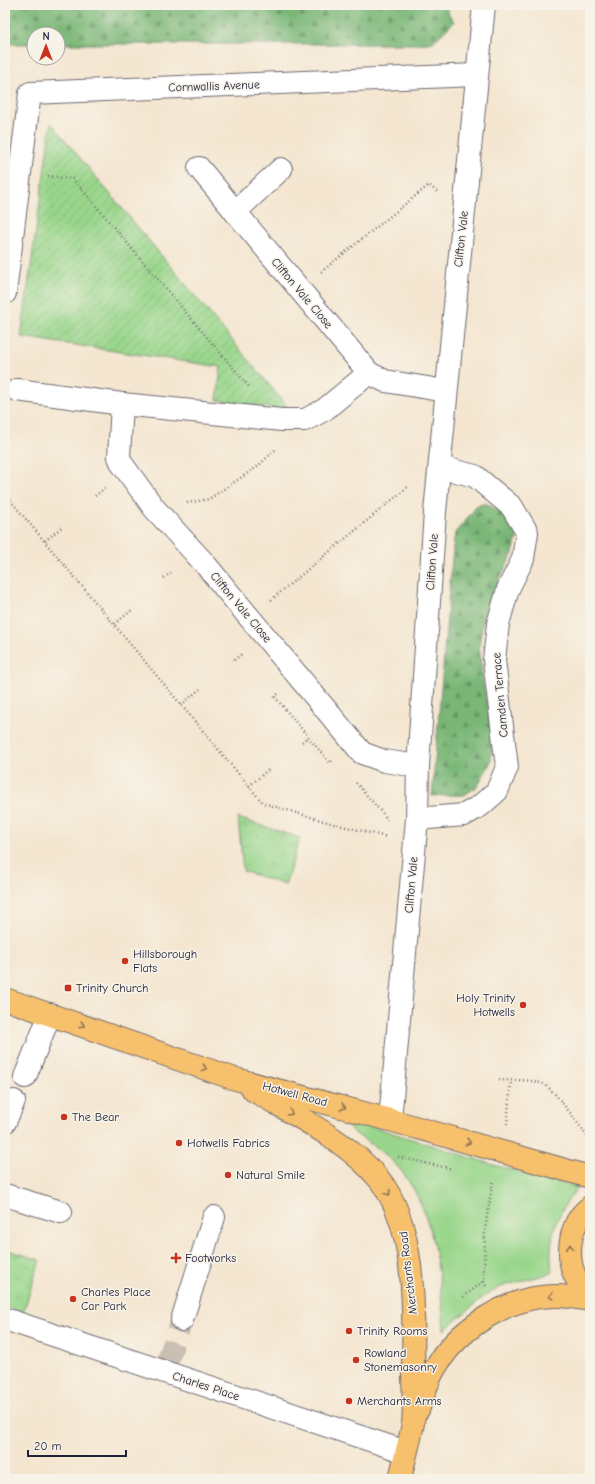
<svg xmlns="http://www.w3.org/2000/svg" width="595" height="1484" font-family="'Comic Neue',sans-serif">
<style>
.grass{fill:#99d68b;stroke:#5e7c63}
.forest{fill:url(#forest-firs);stroke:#4e6c59}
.park{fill:url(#park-tufts);stroke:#5e7c63}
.garden{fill:url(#garden-furrows);stroke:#5e7c63}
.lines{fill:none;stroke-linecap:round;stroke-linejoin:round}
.minor-tunnel{stroke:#cabfb2;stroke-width:22;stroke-dasharray:22 11;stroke-linecap:butt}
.minor-casing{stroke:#6c676f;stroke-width:24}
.major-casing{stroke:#6c676f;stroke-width:24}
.path{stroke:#6c676f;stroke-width:2.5;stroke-dasharray:1 3;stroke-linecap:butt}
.minor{stroke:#fff;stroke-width:22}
.major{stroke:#f7c06c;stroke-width:22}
.oneway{stroke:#8c7154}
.poi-dot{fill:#c8321e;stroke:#f7f3e8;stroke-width:1.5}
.labels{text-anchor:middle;stroke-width:3;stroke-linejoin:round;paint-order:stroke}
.street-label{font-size:12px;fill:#22223b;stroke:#f7f3e8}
.poi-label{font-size:12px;fill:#22223b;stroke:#f7f3e8;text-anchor:start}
</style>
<defs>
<pattern id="forest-firs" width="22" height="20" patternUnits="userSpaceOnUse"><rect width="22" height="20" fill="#7ab777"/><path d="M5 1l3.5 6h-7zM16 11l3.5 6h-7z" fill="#649463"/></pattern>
<pattern id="park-tufts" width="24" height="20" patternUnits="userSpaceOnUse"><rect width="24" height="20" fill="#99d68b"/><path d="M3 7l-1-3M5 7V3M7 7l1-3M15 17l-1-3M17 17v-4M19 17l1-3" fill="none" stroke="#84b779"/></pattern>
<pattern id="garden-furrows" width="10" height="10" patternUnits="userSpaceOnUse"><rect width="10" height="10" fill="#99d68b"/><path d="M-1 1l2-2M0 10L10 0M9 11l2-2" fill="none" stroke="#84b779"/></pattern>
</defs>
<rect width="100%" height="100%" fill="#f7f3e8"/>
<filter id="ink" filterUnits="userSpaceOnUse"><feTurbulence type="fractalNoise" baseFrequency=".025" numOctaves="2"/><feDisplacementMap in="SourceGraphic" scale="8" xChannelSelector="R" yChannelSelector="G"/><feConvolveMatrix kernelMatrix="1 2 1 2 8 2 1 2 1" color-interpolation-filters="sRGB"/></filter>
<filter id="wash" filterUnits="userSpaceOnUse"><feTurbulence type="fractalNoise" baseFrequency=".012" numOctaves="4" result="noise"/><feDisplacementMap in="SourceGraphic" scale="16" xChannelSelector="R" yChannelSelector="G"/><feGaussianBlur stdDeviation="0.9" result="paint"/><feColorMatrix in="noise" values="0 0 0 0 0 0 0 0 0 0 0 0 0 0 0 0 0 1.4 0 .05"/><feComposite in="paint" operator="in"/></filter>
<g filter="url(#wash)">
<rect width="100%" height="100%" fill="#f4e6d0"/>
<!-- grass -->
<path class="grass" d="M345 1118 494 1165 578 1187C555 1217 548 1235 552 1273L503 1286 486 1295 444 1330C439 1269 435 1198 386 1155 372 1143 355 1136 343 1122Z"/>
<!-- forest -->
<g class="forest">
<path d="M5 5H447V11L454 22 433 42 421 44H58V34H34V44H5Z"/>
<path d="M485 503 511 518 518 534 513 553 485 608 479 646 483 682 493 738 491 761 478 786 464 795 432 796 453 547 455 533 477 506Z"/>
</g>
<!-- park -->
<g class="park">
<path d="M238 818 300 838 285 885 243 871Z"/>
<path d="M5 1249 40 1260 23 1313 5 1307Z"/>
</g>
<!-- garden -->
<path class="garden" d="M51 123 291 411 217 400 221 367 21 337Z"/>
</g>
<g filter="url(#ink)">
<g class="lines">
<!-- minor-tunnel -->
<path class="minor-tunnel" d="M167 1363 182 1320"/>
<defs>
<g id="minor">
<path d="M199 168 369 373"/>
<path d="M235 212 281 169"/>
<path d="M5 293 30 93 476 75"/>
<path d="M17 390 122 404"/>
<path d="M418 766 384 761 362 753 205 564 154 508 122 464 119 457 122 404 282 420H305L324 410 369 373 385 381 446 391"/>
<path d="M417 819 464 815 480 806 497 791 507 767 494 660 498 624 508 589 523 559 527 532 512 507 475 476 440 467"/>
<path d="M25 1077 50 1014"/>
<path d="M390 1120 417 819 418 766 435 512 484 5"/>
<path d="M5 1122 14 1101"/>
<path d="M5 1195 61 1212"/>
<path d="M5 1319 406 1452"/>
<path d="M182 1320 214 1217"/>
</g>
<g id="major">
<path d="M5 999 232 1078 390 1120 590 1177"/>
<path d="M253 1090C294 1115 348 1141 379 1179 417 1226 414 1313 413 1372 413 1388 415 1406 413 1423 410 1442 404 1460 400 1479"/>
<path d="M590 1207C568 1223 564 1261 579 1283 582 1287 587 1290 590 1294"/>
<path d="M418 1410C423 1397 427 1382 434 1370 457 1329 509 1295 557 1296 568 1296 579 1298 590 1300"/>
</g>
</defs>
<!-- minor casing -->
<use href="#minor" class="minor-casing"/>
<!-- major casing -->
<use href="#major" class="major-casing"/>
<!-- path -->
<g class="path">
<path d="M48 176 73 179 250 388"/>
<path d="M321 272 429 185 437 192"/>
<path d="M5 494 263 803 334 824 387 837"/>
<path d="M95 496 105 488"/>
<path d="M187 503 209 499 257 467 277 448"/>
<path d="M45 541 63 526"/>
<path d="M164 578 173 571"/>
<path d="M271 600 409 486"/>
<path d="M115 624 133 609"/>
<path d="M234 660 242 654"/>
<path d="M278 694 275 697 330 763 332 761"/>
<path d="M181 705 200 689"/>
<path d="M302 742 308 737"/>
<path d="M356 783 385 816 387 820"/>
<path d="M249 786 268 770"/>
<path d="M499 1080C512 1081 533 1078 545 1085 557 1093 581 1128 590 1140"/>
<path d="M507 1124 511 1081"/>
<path d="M398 1157 452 1169"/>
<path d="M486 1286 484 1281 485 1230 493 1179"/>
<path d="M463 1297 484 1281"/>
</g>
<!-- minor -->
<use href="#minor" class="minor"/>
<!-- major -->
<use href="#major" class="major"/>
</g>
<!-- one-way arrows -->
<defs><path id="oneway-chevron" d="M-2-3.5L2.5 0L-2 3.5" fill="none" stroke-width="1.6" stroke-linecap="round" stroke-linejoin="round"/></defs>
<g class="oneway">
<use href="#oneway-chevron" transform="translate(82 1025) rotate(19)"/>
<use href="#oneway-chevron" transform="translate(204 1068) rotate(19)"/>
<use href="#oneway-chevron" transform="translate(343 1107) rotate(15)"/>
<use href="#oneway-chevron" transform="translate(290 1113) rotate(31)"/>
<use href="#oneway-chevron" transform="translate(468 1142) rotate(16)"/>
<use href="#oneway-chevron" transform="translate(388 1193) rotate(58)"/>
<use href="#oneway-chevron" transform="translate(570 1247) rotate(-90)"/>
<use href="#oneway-chevron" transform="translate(551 1296) rotate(175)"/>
</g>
</g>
<!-- markers -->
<g class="poi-dot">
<circle cx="125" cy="961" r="4"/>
<rect x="64" y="984" width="8" height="8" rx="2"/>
<circle cx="523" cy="1005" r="4"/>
<circle cx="64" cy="1117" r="4"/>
<circle cx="179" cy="1143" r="4"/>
<circle cx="228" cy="1175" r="4"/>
<path d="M174 1252h4v4h4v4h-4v4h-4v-4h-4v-4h4z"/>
<circle cx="73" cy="1299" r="4"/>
<circle cx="349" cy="1331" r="4"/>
<circle cx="356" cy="1360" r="4"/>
<circle cx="349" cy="1401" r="4"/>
</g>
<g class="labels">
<!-- street labels -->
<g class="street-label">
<text transform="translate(214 86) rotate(-2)" y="4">Cornwallis Avenue</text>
<text transform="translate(461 239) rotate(-84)" y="4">Clifton Vale</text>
<text transform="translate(302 293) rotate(50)" y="4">Clifton Vale Close</text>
<text transform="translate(432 562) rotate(-86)" y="4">Clifton Vale</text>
<text transform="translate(241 607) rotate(50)" y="4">Clifton Vale Close</text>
<text transform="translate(500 695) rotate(-95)" y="4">Camden Terrace</text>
<text transform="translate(411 885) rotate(-85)" y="4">Clifton Vale</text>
<text transform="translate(295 1094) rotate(15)" y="4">Hotwell Road</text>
<text transform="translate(408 1273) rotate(-97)" y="4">Merchants Road</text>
<text transform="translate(206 1386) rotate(18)" y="4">Charles Place</text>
</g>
<!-- poi labels -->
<g class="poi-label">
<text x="133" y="958">Hillsborough<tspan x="133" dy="14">Flats</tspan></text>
<text x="76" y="992">Trinity Church</text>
<text x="515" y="1002" text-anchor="end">Holy Trinity<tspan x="515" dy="14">Hotwells</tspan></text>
<text x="72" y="1121">The Bear</text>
<text x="187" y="1147">Hotwells Fabrics</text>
<text x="236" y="1179">Natural Smile</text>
<text x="185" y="1262">Footworks</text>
<text x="81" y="1296">Charles Place<tspan x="81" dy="14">Car Park</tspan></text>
<text x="357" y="1335">Trinity Rooms</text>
<text x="364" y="1357">Rowland<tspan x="364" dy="14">Stonemasonry</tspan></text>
<text x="357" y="1405">Merchants Arms</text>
</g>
</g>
<!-- margin -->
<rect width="595" height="1484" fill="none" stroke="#f7f3e8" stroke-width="20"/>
<!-- north arrow -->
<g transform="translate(46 46)"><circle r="19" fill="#f7f3e8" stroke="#a29fa3"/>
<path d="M0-3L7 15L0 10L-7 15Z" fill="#c8321e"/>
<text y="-6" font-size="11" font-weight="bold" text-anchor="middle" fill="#22223b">N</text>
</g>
<!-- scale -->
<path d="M28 1450v6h98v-6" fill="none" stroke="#22223b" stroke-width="2"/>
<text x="34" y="1450" font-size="12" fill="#22223b" stroke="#f7f3e8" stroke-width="3" paint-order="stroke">20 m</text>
</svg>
